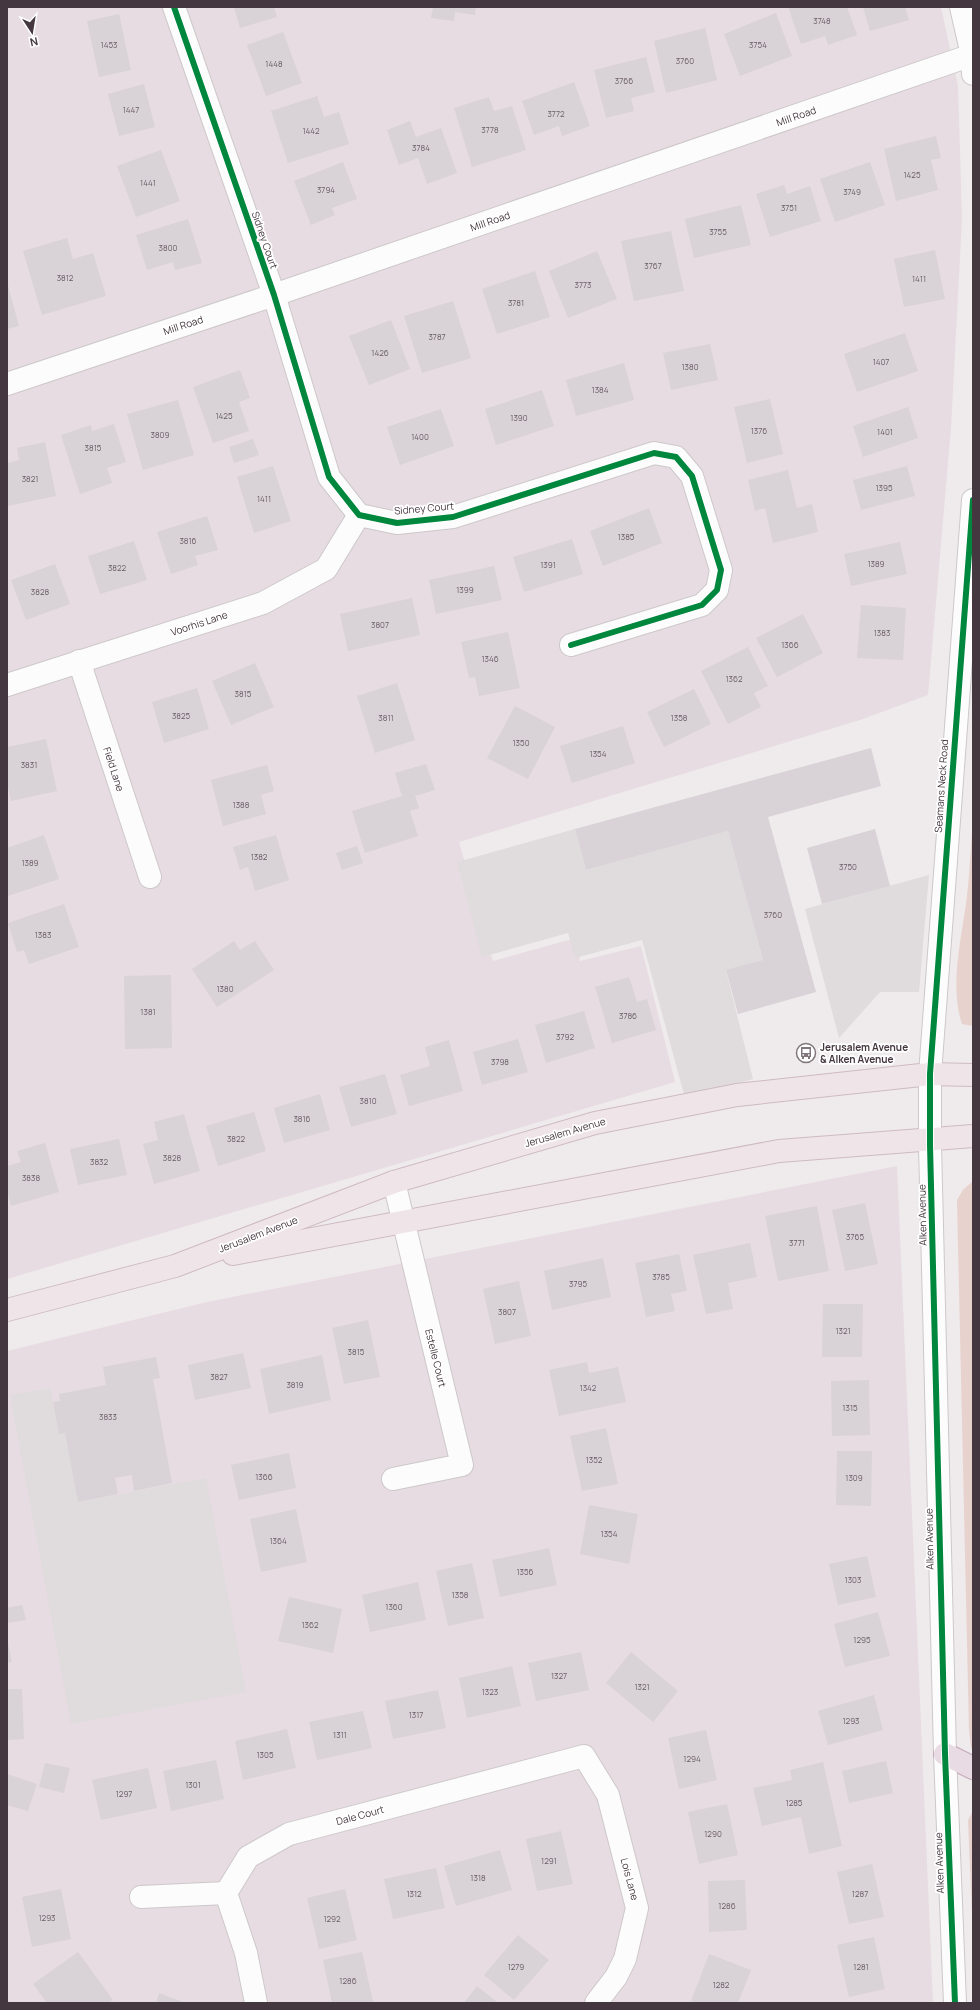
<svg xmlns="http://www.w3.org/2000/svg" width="980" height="2010" font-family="Manrope,sans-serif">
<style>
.residential{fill:#e7dce1}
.green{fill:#e7d2cd}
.parking{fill:#e0dbdd}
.building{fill:#d9d2d6}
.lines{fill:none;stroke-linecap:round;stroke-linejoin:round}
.minor-casing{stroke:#cdc8ca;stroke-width:24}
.tertiary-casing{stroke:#cdc8ca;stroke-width:24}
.primary-casing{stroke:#cfbac4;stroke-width:24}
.motorway-casing{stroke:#c4a8b8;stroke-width:24}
.minor{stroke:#fdfcfc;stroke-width:22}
.tertiary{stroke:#fdfcfc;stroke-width:22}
.primary{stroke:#efe5e9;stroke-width:22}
.motorway{stroke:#e9dbe3;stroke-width:22}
.cycleway-casing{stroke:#fff;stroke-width:8}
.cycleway{stroke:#00873e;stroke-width:6}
.labels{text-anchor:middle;stroke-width:3.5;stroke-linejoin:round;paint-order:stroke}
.number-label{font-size:8px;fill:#6a5e66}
.street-label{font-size:10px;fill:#44373f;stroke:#fff}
.poi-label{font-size:10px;font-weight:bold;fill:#44373f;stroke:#fff;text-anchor:start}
</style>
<rect width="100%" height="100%" fill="#efeaec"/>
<!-- residential -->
<g class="residential">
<path d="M7 7H941L958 86 962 219 951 428 928 695 860 720 459 842 493 961 576 938 580 961 641 946 675 1082 7 1279Z"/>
<path d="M897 1166 933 2003H7V1351L207 1302Z"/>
</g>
<!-- green -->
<g class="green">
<path d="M973 816V1026L962 1024C949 985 962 937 967 896 970 870 971 843 973 816Z"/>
<path d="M973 1181V1751L971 1747 969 1730 957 1200 963 1190Z"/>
<path d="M973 1811V1937L968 1820Z"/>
</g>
<!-- parking -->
<g class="parking">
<path d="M575 829 586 870 728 831 763 960 726 971 753 1079 685 1098 642 940 575 958 568 933 482 957 457 862Z"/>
<path d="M929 875 919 992H880L839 1038 805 909Z"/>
<path d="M50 1388 59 1434 65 1433 79 1502 206 1478 246 1692 71 1724 10 1395Z"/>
</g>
<!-- building -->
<g class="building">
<path d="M234 7H274L277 17 240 28Z"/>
<path d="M433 7H476L475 15 455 12 454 21 431 18Z"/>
<path d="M788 7H847L857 35 828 45 825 36 801 44Z"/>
<path d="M863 7H905L909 20 870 31Z"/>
<path d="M776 13 792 56 740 76 724 34Z"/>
<path d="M119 14 131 70 99 77 87 21Z"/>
<path d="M705 28 717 80 666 93 654 41Z"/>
<path d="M283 32 302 83 266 96 247 45Z"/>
<path d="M646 57 655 92 631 98 634 111 606 118 594 70Z"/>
<path d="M574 82 590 126 562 136 559 126 534 135 522 101Z"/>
<path d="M144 84 155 127 119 136 108 94Z"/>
<path d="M317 96 324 117 339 112 349 144 288 163 271 111Z"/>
<path d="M489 97 494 111 512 106 526 150 472 167 454 108Z"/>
<path d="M410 121 416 137 441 128 457 173 427 184 418 158 399 165 387 130Z"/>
<path d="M936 136 941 158 931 160 938 190 896 201 884 149Z"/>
<path d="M161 150 180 201 136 217 117 166Z"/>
<path d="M343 162 357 199 332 208 335 215 311 225 294 181Z"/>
<path d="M870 162 885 205 835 222 820 179Z"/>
<path d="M784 185 787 194 810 186 821 221 770 237 756 194Z"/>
<path d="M741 205 751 245 694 258 685 219Z"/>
<path d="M188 219 202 263 175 270 173 262 147 270 136 235Z"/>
<path d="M671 231 684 291 634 301 621 241Z"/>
<path d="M67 238 73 259 93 253 106 296 42 315 23 251Z"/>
<path d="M935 250 945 299 904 307 894 259Z"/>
<path d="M597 251 617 299 568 318 549 271Z"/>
<path d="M535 271 550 317 497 334 482 289Z"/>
<path d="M7 282 19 326 7 329Z"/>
<path d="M453 301 471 358 422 373 404 316Z"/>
<path d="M391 320 410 369 369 385 349 336Z"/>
<path d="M905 333 918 371 857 392 844 354Z"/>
<path d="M710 344 718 380 671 390 663 353Z"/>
<path d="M624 363 634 400 576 416 566 380Z"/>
<path d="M240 370 250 398 239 402 249 431 213 443 193 387Z"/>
<path d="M542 390 554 426 496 445 485 409Z"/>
<path d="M770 399 783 454 747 463 734 407Z"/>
<path d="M178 400 194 455 143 470 127 414Z"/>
<path d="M908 407 918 438 863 457 853 426Z"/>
<path d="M441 409 454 446 400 465 387 427Z"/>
<path d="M114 424 126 462 107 468 112 483 80 494 61 435 91 425 92 431Z"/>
<path d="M253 439 259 455 234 463 229 447Z"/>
<path d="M45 442 56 496 7 506V463L19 460 17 448Z"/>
<path d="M273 466 291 521 254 533 237 477Z"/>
<path d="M907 466 915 496 861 510 853 480Z"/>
<path d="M788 470 797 508 812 504 818 532 773 543 765 508 755 511 748 480Z"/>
<path d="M649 508 662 543 603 566 590 531Z"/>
<path d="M207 516 218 550 195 556 198 565 171 574 157 532Z"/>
<path d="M572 539 583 574 524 592 513 557Z"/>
<path d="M134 541 147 580 100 594 88 556Z"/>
<path d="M900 542 907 574 851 586 844 554Z"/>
<path d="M55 564 70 604 26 620 11 580Z"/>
<path d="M494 566 502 600 436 614 429 580Z"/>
<path d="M412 598 420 635 348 651 340 614Z"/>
<path d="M861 605 906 608 903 660 857 658Z"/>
<path d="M803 614 823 653 777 677 756 638Z"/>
<path d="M508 632 520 688 479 696 475 677 469 678 461 642Z"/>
<path d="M748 647 768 686 754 693 761 707 728 724 701 671Z"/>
<path d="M255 663 274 707 231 725 212 681Z"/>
<path d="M397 683 415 740 375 753 357 696Z"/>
<path d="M197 688 209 729 164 743 152 702Z"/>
<path d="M694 689 711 724 664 747 647 712Z"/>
<path d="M515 706 555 727 528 779 487 758Z"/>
<path d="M623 726 635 763 572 783 560 746Z"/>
<path d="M46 739 57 791 11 801 7 783V747Z"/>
<path d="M871 748 881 786 768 817 816 992 738 1014 726 970 763 960 728 831 586 870 575 829Z"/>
<path d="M426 764 435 790 415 796 419 808 410 811 418 836 365 853 352 811 402 796 395 773Z"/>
<path d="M267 765 274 791 261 795 266 814 223 826 211 780Z"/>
<path d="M875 829 890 886 822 904 807 848Z"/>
<path d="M44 835 59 879 8 896 7 848Z"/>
<path d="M276 835 289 880 255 891 248 867 240 870 233 847Z"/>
<path d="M357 846 363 863 342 870 336 853Z"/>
<path d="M64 904 79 947 29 964 24 950 17 952 8 923Z"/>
<path d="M234 941 240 950 255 941 274 970 217 1007 192 969Z"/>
<path d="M171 975 172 1048 125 1049 124 976Z"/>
<path d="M629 977 637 1002 647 999 656 1030 612 1043 595 987Z"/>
<path d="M584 1011 595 1048 546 1063 535 1025Z"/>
<path d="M518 1039 528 1072 482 1085 473 1052Z"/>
<path d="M449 1040 463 1091 409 1106 400 1075 430 1066 425 1047Z"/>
<path d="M385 1074 397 1114 351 1127 339 1087Z"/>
<path d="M320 1094 330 1130 284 1143 274 1108Z"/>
<path d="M254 1112 266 1151 218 1166 206 1126Z"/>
<path d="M184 1114 200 1171 154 1184 143 1144 158 1140 154 1122Z"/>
<path d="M119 1139 127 1175 78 1185 70 1149Z"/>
<path d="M45 1143 59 1192 11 1206 7 1191V1166L21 1162 17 1151Z"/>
<path d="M865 1203 878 1264 845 1271 832 1210Z"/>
<path d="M817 1206 829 1271 778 1281 765 1216Z"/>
<path d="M750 1243 757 1277 728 1283 733 1309 706 1314 693 1255Z"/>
<path d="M679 1254 687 1291 671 1294 675 1311 646 1317 635 1263Z"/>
<path d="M603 1258 611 1297 552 1310 544 1271Z"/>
<path d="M519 1281 531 1336 495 1344 483 1289Z"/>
<path d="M823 1304H863L862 1357H822Z"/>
<path d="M368 1320 380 1377 344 1384 332 1328Z"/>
<path d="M243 1353 251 1388 195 1400 188 1365Z"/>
<path d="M322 1355 331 1400 269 1414 260 1369Z"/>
<path d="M156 1357 160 1378 153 1379 172 1483 134 1491 132 1475 115 1478 118 1494 78 1502 65 1433 59 1434 53 1402 60 1401 59 1394 106 1385 103 1367Z"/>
<path d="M587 1362 589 1373 618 1367 626 1402 559 1416 549 1370Z"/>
<path d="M869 1380 870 1435 832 1436 831 1381Z"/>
<path d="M606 1428 618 1484 582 1491 570 1436Z"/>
<path d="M837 1451H872L871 1506 836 1505Z"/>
<path d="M289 1453 296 1488 239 1500 231 1465Z"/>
<path d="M589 1505 638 1514 629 1564 580 1554Z"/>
<path d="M296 1509 307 1562 261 1572 250 1519Z"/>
<path d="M549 1548 557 1585 500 1597 492 1560Z"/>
<path d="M867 1556 876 1597 838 1605 829 1564Z"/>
<path d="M472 1563 484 1618 448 1626 436 1571Z"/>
<path d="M418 1582 426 1620 370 1632 362 1595Z"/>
<path d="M289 1597 342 1609 333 1653 278 1641Z"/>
<path d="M22 1605 26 1620 7 1623V1608Z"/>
<path d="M878 1612 890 1656 845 1667 834 1624Z"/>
<path d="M7 1638 12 1662 7 1663Z"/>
<path d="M581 1652 589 1690 536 1701 528 1663Z"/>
<path d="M631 1652 678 1691 653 1722 606 1683Z"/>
<path d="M512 1666 521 1706 467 1718 459 1678Z"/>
<path d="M7 1689H22L24 1739 7 1740Z"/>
<path d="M438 1690 446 1728 393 1739 385 1701Z"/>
<path d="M874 1695 883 1730 828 1745 818 1711Z"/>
<path d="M363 1711 372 1748 317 1760 309 1722Z"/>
<path d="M287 1729 296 1768 243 1780 235 1741Z"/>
<path d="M706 1730 717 1780 679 1789 668 1738Z"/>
<path d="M216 1760 224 1799 171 1811 163 1771Z"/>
<path d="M886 1761 893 1793 849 1803 842 1771Z"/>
<path d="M823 1762 842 1846 809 1854 801 1817 762 1826 753 1788 792 1780 790 1770Z"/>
<path d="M45 1763 70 1768 64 1793 39 1787Z"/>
<path d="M148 1768 157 1808 101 1820 92 1780Z"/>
<path d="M7 1774 37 1784 28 1811 7 1805Z"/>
<path d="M727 1804 738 1855 699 1864 688 1812Z"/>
<path d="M561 1831 573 1884 537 1891 526 1839Z"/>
<path d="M500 1850 512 1890 456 1906 444 1866Z"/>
<path d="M872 1864 884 1917 849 1924 837 1872Z"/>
<path d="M436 1868 445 1908 393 1919 384 1879Z"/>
<path d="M745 1880 747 1930 709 1932 708 1881Z"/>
<path d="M61 1889 71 1939 32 1947 22 1897Z"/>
<path d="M345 1889 357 1940 319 1949 307 1898Z"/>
<path d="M518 1935 549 1960 514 2000 484 1975Z"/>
<path d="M874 1937 885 1989 849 1997 837 1945Z"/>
<path d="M78 1952 113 2000 108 2003H47L33 1984Z"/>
<path d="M362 1952 373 2002 332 2003 323 1960Z"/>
<path d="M709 1954 751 1970 738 2003H696L691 2001Z"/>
<path d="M477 1986 498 2003H464Z"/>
<path d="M159 1993 186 2003H156Z"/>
</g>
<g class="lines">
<defs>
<g id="minor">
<path d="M174 7 274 295 329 477 359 515 397 523 453 517 654 453 676 457 692 476 721 570 717 590 702 605 571 645"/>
<path d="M7 384 274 295 972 55"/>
<path d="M79 661 150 877"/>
<path d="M7 685 263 603 326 569 359 515"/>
<path d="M930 1074V1145L945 1754 955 2003"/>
<path d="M393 1479 462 1465 394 1182"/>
<path d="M141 1897 226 1893"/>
<path d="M256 2003 246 1953 226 1893 248 1857 289 1834 584 1756 608 1795 637 1908 625 1959 616 1977 596 2003"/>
</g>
<g id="tertiary">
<path d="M961 7 972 55 973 74"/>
<path d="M930 1074 973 500"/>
</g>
<g id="primary">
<path d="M233 1254 779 1151 973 1136"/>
<path d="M7 1310 175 1266 394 1182 595 1123 737 1095 930 1074 973 1075"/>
</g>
<path id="motorway" d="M945 1754 973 1768"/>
</defs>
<!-- minor casing -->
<use href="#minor" class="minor-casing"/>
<!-- tertiary casing -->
<use href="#tertiary" class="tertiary-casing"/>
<!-- primary casing -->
<use href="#primary" class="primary-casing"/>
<!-- motorway casing -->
<use href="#motorway" class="motorway-casing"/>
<!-- minor -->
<use href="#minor" class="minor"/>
<!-- tertiary -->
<use href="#tertiary" class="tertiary"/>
<!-- primary -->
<use href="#primary" class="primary"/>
<!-- motorway -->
<use href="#motorway" class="motorway"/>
<defs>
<g id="cycleway">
<path d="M174 7 274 295 329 477 359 515 397 523 453 517 654 453 676 457 692 476 721 570 717 590 702 605 571 645"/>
<path d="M955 2003 945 1754 930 1145V1074L973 500"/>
</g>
</defs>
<!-- cycleway casing -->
<use href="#cycleway" class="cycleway-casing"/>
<!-- cycleway -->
<use href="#cycleway" class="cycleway"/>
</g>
<!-- icons -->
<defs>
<symbol id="bus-ring" viewBox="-11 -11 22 22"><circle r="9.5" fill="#fff" stroke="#80767c" stroke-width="1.5"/><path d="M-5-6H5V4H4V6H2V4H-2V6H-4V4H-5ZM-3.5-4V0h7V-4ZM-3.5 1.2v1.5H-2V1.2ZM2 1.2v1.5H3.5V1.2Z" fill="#80767c"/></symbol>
</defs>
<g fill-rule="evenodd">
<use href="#bus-ring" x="795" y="1042" width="22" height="22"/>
</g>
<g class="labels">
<!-- number labels -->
<g class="number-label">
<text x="822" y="24">3748</text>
<text x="109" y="48">1453</text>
<text x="758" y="48">3754</text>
<text x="685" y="64">3760</text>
<text x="274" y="67">1448</text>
<text x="624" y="84">3766</text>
<text x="131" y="113">1447</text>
<text x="556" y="117">3772</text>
<text x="490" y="133">3778</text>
<text x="311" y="134">1442</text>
<text x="421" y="151">3784</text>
<text x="912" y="178">1425</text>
<text x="148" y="186">1441</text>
<text x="326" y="193">3794</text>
<text x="852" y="195">3749</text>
<text x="789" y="211">3751</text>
<text x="718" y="235">3755</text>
<text x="168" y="251">3800</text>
<text x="653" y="269">3767</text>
<text x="65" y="281">3812</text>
<text x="919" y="282">1411</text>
<text x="583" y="288">3773</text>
<text x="516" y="306">3781</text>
<text x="437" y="340">3787</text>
<text x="380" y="356">1426</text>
<text x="881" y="365">1407</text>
<text x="690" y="370">1380</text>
<text x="600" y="393">1384</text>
<text x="224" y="419">1425</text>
<text x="519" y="421">1390</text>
<text x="759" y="434">1376</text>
<text x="885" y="435">1401</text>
<text x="160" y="438">3809</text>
<text x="420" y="440">1400</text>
<text x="93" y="451">3815</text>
<text x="30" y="482">3821</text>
<text x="884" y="491">1395</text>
<text x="264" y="502">1411</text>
<text x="626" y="540">1385</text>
<text x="188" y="544">3816</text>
<text x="876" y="567">1389</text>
<text x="548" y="568">1391</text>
<text x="117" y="571">3822</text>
<text x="465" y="593">1399</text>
<text x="40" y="595">3828</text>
<text x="380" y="628">3807</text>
<text x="882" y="636">1383</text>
<text x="790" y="648">1366</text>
<text x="490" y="662">1346</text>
<text x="734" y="682">1362</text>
<text x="243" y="697">3815</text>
<text x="181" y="719">3825</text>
<text x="386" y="721">3811</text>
<text x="679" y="721">1358</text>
<text x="521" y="746">1350</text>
<text x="598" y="757">1354</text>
<text x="29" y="768">3831</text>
<text x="241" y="808">1388</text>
<text x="259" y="860">1382</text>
<text x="30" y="866">1389</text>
<text x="848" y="870">3750</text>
<text x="773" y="918">3760</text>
<text x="43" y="938">1383</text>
<text x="225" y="992">1380</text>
<text x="148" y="1015">1381</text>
<text x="628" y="1019">3786</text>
<text x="565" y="1040">3792</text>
<text x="500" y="1065">3798</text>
<text x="368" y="1104">3810</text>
<text x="302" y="1122">3816</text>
<text x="236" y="1142">3822</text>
<text x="172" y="1161">3828</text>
<text x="99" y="1165">3832</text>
<text x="31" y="1181">3838</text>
<text x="855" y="1240">3765</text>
<text x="797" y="1246">3771</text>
<text x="661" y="1280">3785</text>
<text x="578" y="1287">3795</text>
<text x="507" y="1315">3807</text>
<text x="843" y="1334">1321</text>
<text x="356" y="1355">3815</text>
<text x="219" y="1380">3827</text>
<text x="295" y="1388">3819</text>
<text x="588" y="1391">1342</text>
<text x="850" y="1411">1315</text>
<text x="108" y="1420">3833</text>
<text x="594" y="1463">1352</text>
<text x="264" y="1480">1366</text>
<text x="854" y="1481">1309</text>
<text x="609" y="1537">1354</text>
<text x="278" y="1544">1364</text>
<text x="525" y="1575">1356</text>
<text x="853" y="1583">1303</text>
<text x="460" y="1598">1358</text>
<text x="394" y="1610">1360</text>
<text x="310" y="1628">1362</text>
<text x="862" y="1643">1295</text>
<text x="559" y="1679">1327</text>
<text x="642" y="1690">1321</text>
<text x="490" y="1695">1323</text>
<text x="416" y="1718">1317</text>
<text x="851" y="1724">1293</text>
<text x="340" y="1738">1311</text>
<text x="265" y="1758">1305</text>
<text x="692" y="1762">1294</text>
<text x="193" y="1788">1301</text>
<text x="124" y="1797">1297</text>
<text x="794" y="1806">1285</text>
<text x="713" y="1837">1290</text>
<text x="549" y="1864">1291</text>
<text x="478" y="1881">1318</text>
<text x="414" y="1897">1312</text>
<text x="860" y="1897">1287</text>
<text x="727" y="1909">1286</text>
<text x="47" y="1921">1293</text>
<text x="332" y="1922">1292</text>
<text x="516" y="1970">1279</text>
<text x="861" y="1970">1281</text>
<text x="348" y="1984">1286</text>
<text x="721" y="1988">1282</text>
</g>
<!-- street labels -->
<g class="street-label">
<text transform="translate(796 116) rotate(-19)" y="4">Mill Road</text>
<text transform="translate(490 221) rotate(-19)" y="4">Mill Road</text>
<text transform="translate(265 240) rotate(71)" y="4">Sidney Court</text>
<text transform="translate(183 325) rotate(-18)" y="4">Mill Road</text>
<text transform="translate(424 508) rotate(-5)" y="4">Sidney Court</text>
<text transform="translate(199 623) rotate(-18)" y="4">Voorhis Lane</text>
<text transform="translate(114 769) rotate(72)" y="4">Field Lane</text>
<text transform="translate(941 786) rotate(-86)" y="4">Seamans Neck Road</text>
<text transform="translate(565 1132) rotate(-16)" y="4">Jerusalem Avenue</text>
<text transform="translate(922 1215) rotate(-91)" y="4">Alken Avenue</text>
<text transform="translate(258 1234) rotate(-21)" y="4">Jerusalem Avenue</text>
<text transform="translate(436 1358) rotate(76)" y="4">Estelle Court</text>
<text transform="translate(929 1539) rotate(-91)" y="4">Alken Avenue</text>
<text transform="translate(360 1815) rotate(-15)" y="4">Dale Court</text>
<text transform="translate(939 1863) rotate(-92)" y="4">Alken Avenue</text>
<text transform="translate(630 1879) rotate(75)" y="4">Lois Lane</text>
</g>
<!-- poi labels -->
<g class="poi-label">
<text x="820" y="1051">Jerusalem Avenue<tspan x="820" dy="12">&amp; Alken Avenue</tspan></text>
</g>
</g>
<!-- border -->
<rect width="980" height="2010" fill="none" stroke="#44373f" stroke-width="16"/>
<!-- north arrow -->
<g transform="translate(32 32) rotate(168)" stroke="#ffffff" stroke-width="3" paint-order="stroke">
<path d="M0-3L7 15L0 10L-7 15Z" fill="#44373f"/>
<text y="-6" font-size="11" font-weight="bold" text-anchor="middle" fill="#44373f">N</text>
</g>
</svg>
